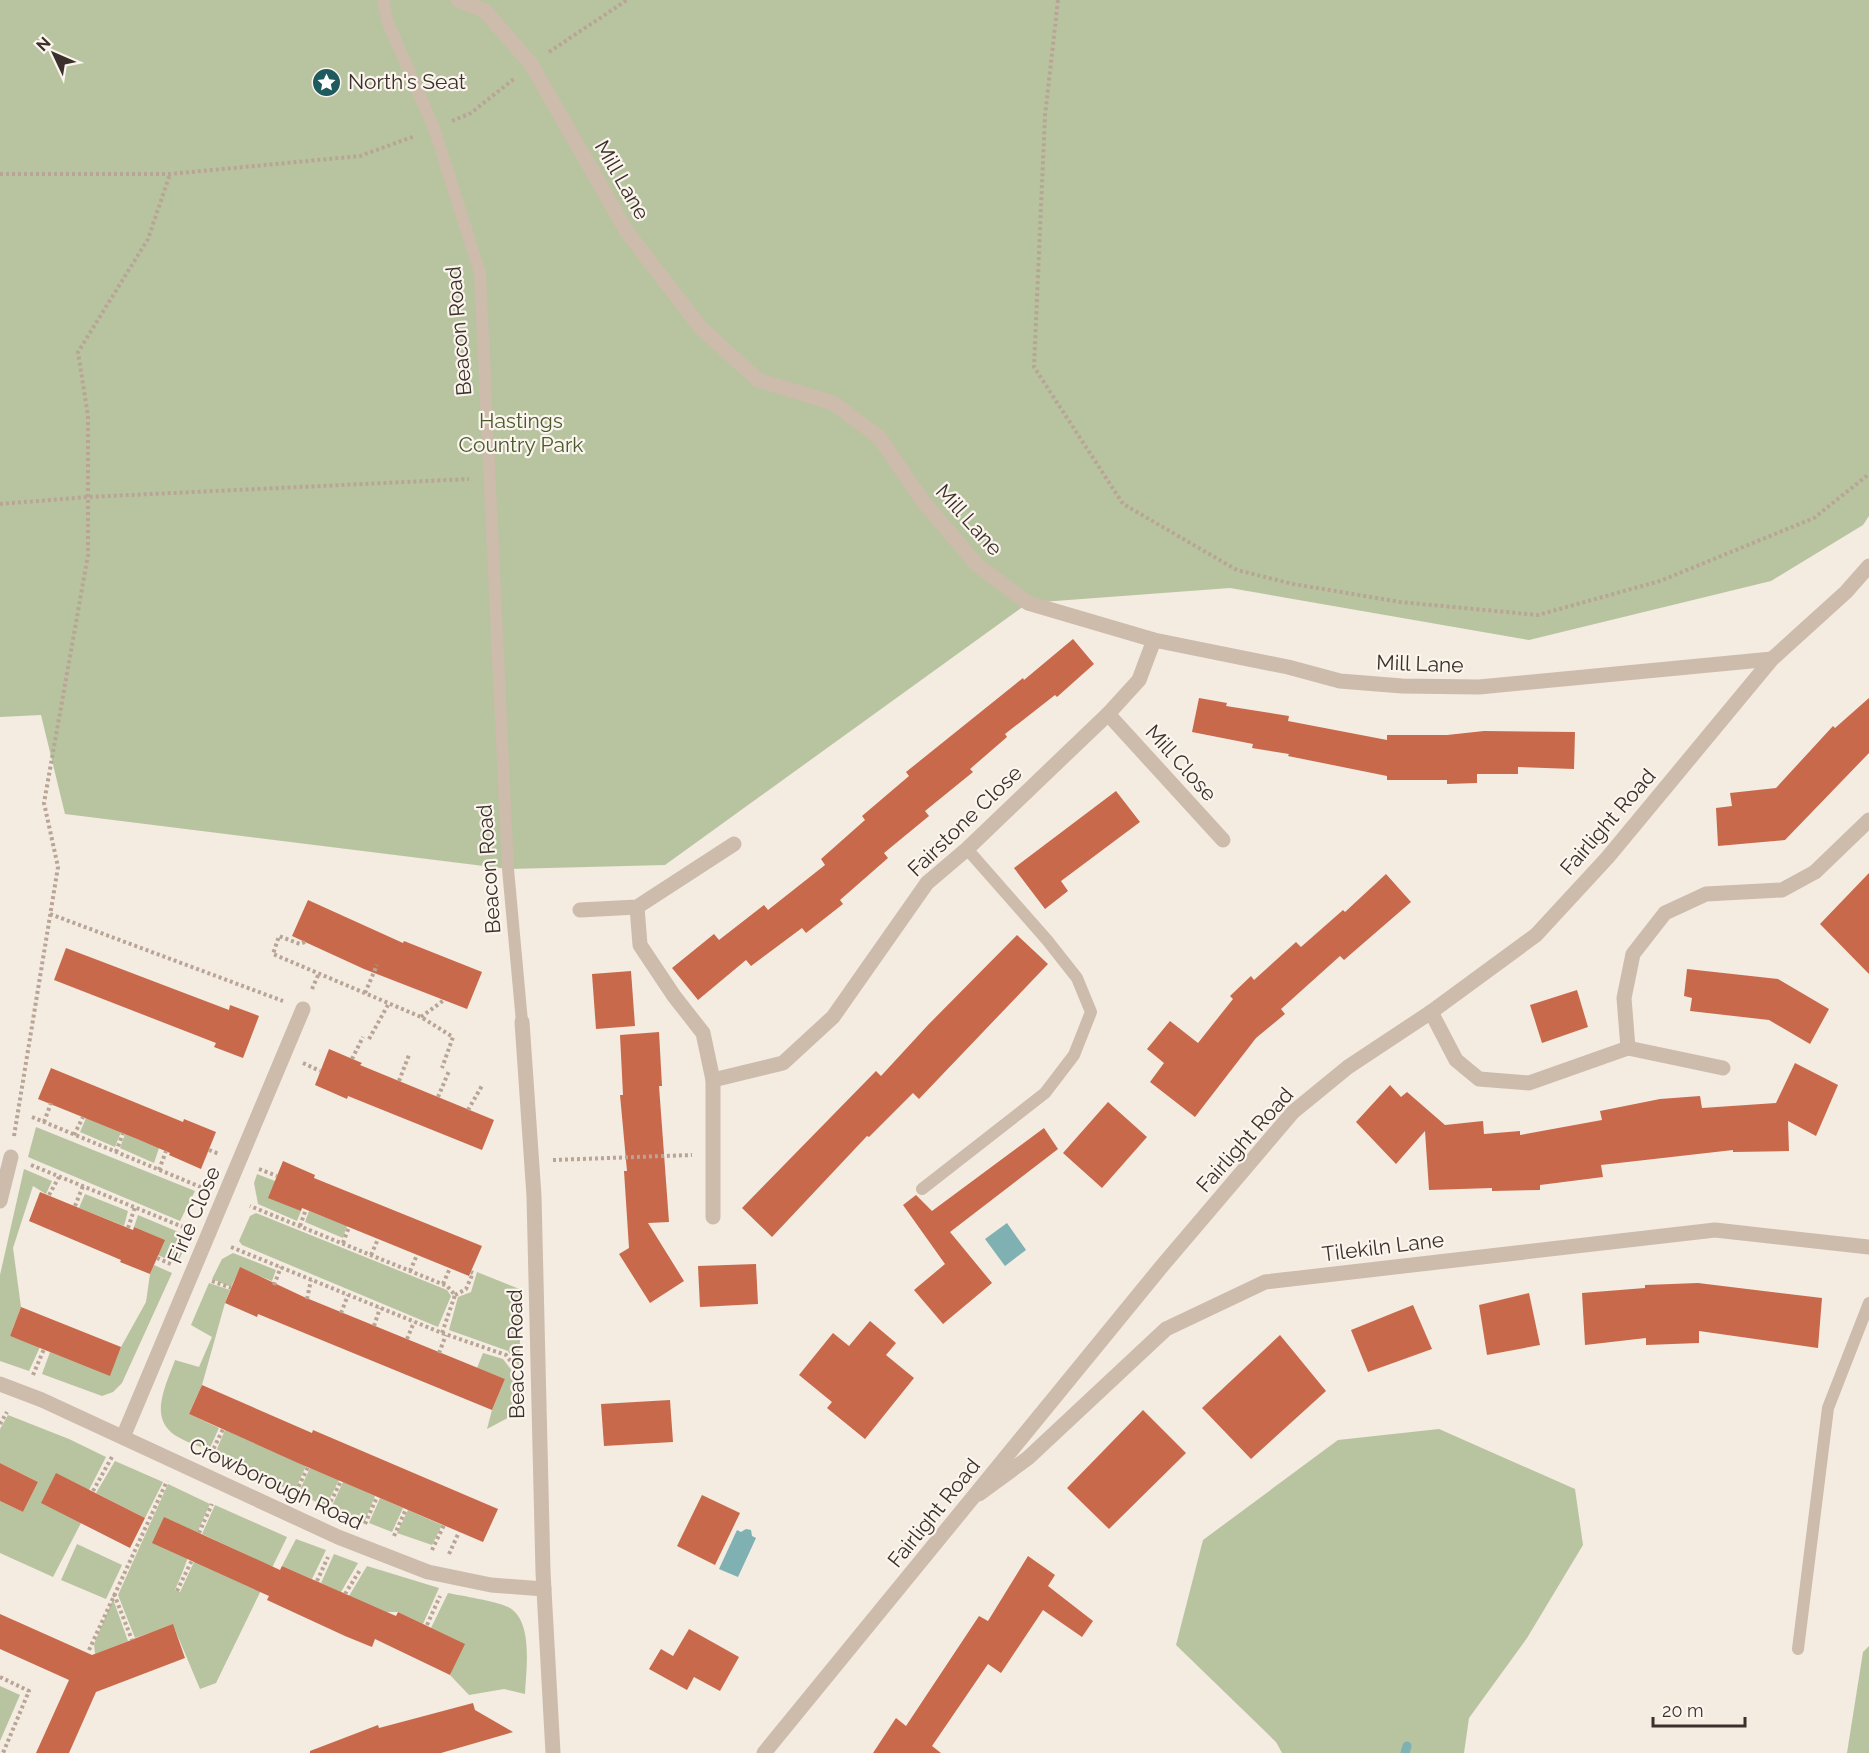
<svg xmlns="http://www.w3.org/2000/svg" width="1869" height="1753" font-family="Raleway,sans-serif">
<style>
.green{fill:#b8c4a0}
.water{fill:#7fb0b2}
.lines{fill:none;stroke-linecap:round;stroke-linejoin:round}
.stream{stroke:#7fb0b2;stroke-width:9}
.building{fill:#c8694b}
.path{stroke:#b9a596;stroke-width:4;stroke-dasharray:3 3;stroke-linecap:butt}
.service{stroke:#cdbbac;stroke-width:12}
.minor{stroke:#cdbbac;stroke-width:15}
.tertiary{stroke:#cdbbac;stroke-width:15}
.labels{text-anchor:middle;stroke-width:4.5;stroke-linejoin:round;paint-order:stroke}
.poi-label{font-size:21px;fill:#3b302b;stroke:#fbf5ee;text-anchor:start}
.street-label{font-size:21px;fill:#3b302b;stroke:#fbf5ee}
.park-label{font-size:21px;fill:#4a5a2e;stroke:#fbf5ee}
</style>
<rect width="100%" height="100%" fill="#f4ebe1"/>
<!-- green -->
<g class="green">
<path d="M0 0H1869V516L1863 525 1771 581 1529 640 1230 588 1028 603 665 865 508 869 65 814 41 715 0 717Z"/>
<path d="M86 1118 121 1132 115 1147 80 1132Z"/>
<path d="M36 1127 195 1191 180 1221 28 1157Z"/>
<path d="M125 1134 159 1148 154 1163 120 1148Z"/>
<path d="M24 1169 52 1181 46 1194 33 1186 13 1248 21 1307 10 1336 40 1347 29 1371 0 1361V1275Z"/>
<path d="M257 1174 275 1181 301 1211 297 1221 258 1204 254 1183Z"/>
<path d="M85 1194 128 1211 124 1226 79 1208Z"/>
<path d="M309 1211 347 1226 343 1238 305 1222Z"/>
<path d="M256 1213 447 1290 451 1296 438 1327 242 1245 239 1241 250 1216Z"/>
<path d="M138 1215 181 1233 185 1247 177 1264 158 1255 164 1240 134 1227Z"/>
<path d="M233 1253 276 1270 272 1281 240 1268 231 1287 212 1279 222 1259Z"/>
<path d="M154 1265 172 1273 122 1383 113 1392 102 1396 42 1374 50 1352 110 1375 121 1347 146 1302 150 1274Z"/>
<path d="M477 1272 522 1290 519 1367 508 1351 449 1330 458 1297 471 1292Z"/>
<path d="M209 1283 230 1290 225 1303 202 1385 189 1414 219 1428 209 1450C199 1446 188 1443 178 1437 147 1419 166 1386 175 1360L199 1367 212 1337 191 1325Z"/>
<path d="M483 1353 503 1359 516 1376 517 1413 487 1429 492 1410 505 1379 477 1368Z"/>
<path d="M8 1415 69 1439 106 1457 89 1490 81 1523 53 1577 0 1553V1501L23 1512 38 1482 0 1463V1429Z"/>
<path d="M1439 1429 1575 1489 1583 1545 1527 1638 1469 1718 1464 1753H1282L1276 1742 1176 1645 1203 1540 1338 1440Z"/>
<path d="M225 1430 306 1466 294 1492 214 1456Z"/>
<path d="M115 1461 163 1482 145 1518 96 1493Z"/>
<path d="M310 1468 339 1480 326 1506 298 1494Z"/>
<path d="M343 1482 375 1496 364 1523 331 1508Z"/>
<path d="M168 1484 210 1504C196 1532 188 1561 175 1590L180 1592 194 1562 253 1558 202 1534 215 1505 287 1537 216 1683 200 1689 173 1625 135 1638 118 1595Z"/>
<path d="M380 1498 403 1508 392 1532 369 1523Z"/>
<path d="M408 1510 442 1525 432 1545 397 1533Z"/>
<path d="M296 1539 326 1550 312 1579 282 1566Z"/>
<path d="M77 1544 122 1565 106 1599 61 1580Z"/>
<path d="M334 1554 358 1563 341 1592 321 1583Z"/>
<path d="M367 1566 439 1588 423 1624 398 1612H387L349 1596Z"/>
<path d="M448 1593C462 1596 496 1601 508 1607 534 1620 526 1670 525 1694L504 1689 469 1695 450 1675 464 1644 431 1628Z"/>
<path d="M113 1599 128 1641 95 1654 94 1644Z"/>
<path d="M1869 1646V1753H1847L1863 1652Z"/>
<path d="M0 1686 20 1695 0 1741Z"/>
</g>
<!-- water -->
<g class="water">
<path d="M1007 1223 1026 1250 1005 1266 985 1239Z"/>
<path d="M746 1529 751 1530 752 1536 756 1538 738 1577 719 1569 737 1530 741 1532Z"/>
</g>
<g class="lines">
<!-- stream -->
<path class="stream" d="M1405 1753 1407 1746"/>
</g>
<!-- building -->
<g class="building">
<path d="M1073 639 1094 664 1057 697 1055 695 1005 734 1007 737 970 769 973 772 925 811 929 816 884 853 888 858 840 900 843 904 806 933 802 928 751 966 746 960 698 1000 672 968 714 934 719 940 764 905 768 910 825 865 821 859 865 820 862 816 909 776 906 772 1023 678 1024 680Z"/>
<path d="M1199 698 1227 703 1226 706 1289 716 1288 721 1387 740V735H1447L1484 731 1575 732 1574 769 1518 767V774H1477V783L1447 784V780H1387V776L1288 756 1289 754 1252 748 1253 744 1192 732Z"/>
<path d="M1869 698V753L1785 840 1718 846 1716 808 1732 806 1730 793 1776 788 1833 726 1835 728Z"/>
<path d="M1116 791 1140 822 1061 881 1068 891 1045 909 1014 868Z"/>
<path d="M1869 873V974L1820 924Z"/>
<path d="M1386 874 1411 902 1344 960 1340 956 1281 1009 1285 1014 1256 1038 1195 1117 1150 1082 1164 1063 1147 1049 1170 1021 1198 1043 1233 999 1230 996 1251 976 1254 980 1296 942 1301 947 1343 910 1345 912Z"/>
<path d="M308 900 403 943 404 941 482 972 467 1009 364 969 292 936Z"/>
<path d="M1017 935 1048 964 919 1099 913 1093 869 1137 867 1136 772 1237 742 1208 876 1071 881 1076 928 1025Z"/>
<path d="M66 948 229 1010 230 1005 259 1016 243 1058 214 1047 216 1043 54 980Z"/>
<path d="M1687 969 1778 979 1829 1009 1810 1044 1769 1020 1690 1011 1692 998 1684 996Z"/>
<path d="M631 971 635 1026 596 1029 592 974Z"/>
<path d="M1577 990 1588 1027 1542 1043 1530 1005Z"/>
<path d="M659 1032 662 1086H659L669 1222 648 1223 684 1281 650 1303 619 1254 629 1248 624 1171H627L620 1095H623L620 1035Z"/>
<path d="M329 1049 362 1063 360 1065 494 1120 482 1150 348 1096 347 1099 315 1085Z"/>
<path d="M1795 1063 1838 1085 1816 1136 1788 1121 1789 1151 1733 1152V1150L1601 1165 1603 1177 1540 1185V1190L1492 1191V1188L1429 1190 1425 1131 1396 1164 1356 1122 1390 1085 1401 1097 1407 1092 1445 1125 1483 1121 1484 1134 1520 1131V1135L1602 1120 1600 1111 1660 1099 1700 1096 1702 1108 1776 1103Z"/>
<path d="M51 1068 183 1122 184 1119 216 1132 201 1169 169 1155 170 1153 137 1139 38 1099Z"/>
<path d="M1108 1102 1147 1137 1102 1188 1063 1153Z"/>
<path d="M1044 1128 1058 1149 950 1232 992 1283 943 1324 914 1290 945 1264 903 1205 916 1195 932 1211Z"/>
<path d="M283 1161 315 1175 314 1178 482 1246 469 1276 302 1208 301 1211 268 1198Z"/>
<path d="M40 1192 133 1230 134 1227 165 1240 150 1274 120 1262 121 1260 29 1221Z"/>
<path d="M756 1264 758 1304 700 1307 698 1266Z"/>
<path d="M240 1267 304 1297 505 1379 492 1410 258 1314 257 1317 225 1303Z"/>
<path d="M1698 1283 1822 1298 1818 1348 1699 1331V1343L1646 1345V1338L1585 1345 1582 1293 1645 1288V1285Z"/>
<path d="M1529 1293 1540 1345 1487 1355 1479 1305Z"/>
<path d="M1413 1305 1432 1349 1368 1372 1351 1330Z"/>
<path d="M21 1307 121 1347 110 1376 10 1336Z"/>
<path d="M870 1321 896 1343 886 1355 914 1378 865 1439 827 1408 832 1402 799 1375 833 1333 849 1346Z"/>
<path d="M1280 1335 1326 1391 1251 1459 1202 1408Z"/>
<path d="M202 1385 312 1433 313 1430 498 1509 483 1542 298 1463 189 1414Z"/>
<path d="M670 1400 673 1442 604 1446 601 1404Z"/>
<path d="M1143 1410 1186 1453 1109 1529 1067 1488Z"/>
<path d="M0 1463 38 1482 23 1512 0 1501Z"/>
<path d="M56 1473 145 1518 130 1548 41 1503Z"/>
<path d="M702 1495 740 1513 715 1565 677 1546Z"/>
<path d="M164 1517 280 1570 282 1566 396 1616 398 1612 465 1644 450 1675 375 1639 372 1647 345 1636 267 1600 269 1596 152 1543Z"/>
<path d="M1028 1556 1055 1575 1048 1586 1093 1621 1082 1637 1043 1610 1001 1673 988 1664 932 1746 941 1753H873L896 1718 906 1726 979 1616 988 1621Z"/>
<path d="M0 1614 92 1655 173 1624 185 1658 96 1692 69 1753H36L69 1680 0 1649Z"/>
<path d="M689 1629 739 1657 720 1691 694 1677 687 1690 649 1669 661 1649 673 1656Z"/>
<path d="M473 1703 475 1710 513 1732 441 1753H310V1751L378 1725 379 1728Z"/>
</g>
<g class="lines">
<!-- path -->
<g class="path">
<path d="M1058 0 1045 116 1034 367 1123 504 1237 570 1293 584 1400 602 1538 615 1660 581 1814 518 1869 474"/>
<path d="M549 52 627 0"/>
<path d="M452 121 471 113 515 78"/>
<path d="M0 174H170L360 156 415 136"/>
<path d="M0 504 88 497 469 479"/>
<path d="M50 914 283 1001"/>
<path d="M305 942 300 944 279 936 273 954 421 1017 453 1037 442 1068"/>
<path d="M312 989 319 973"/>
<path d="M365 993 377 965"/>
<path d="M421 1017 444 1000"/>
<path d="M369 1039 389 1003"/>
<path d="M352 1059 363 1037"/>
<path d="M303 1063 320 1071"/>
<path d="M399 1081 409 1055"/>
<path d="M438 1097 449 1071"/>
<path d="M468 1110 483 1084"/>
<path d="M32 1117 203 1188"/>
<path d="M44 1122 51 1103"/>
<path d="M74 1135 83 1117"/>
<path d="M14 1136 58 867 44 803 88 555V416L78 352 148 239 170 174"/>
<path d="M209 1150 219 1154"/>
<path d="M116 1152 123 1133"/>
<path d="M553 1160 692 1155"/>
<path d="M31 1165 183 1227"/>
<path d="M259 1169 277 1176"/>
<path d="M159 1170 166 1151"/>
<path d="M49 1195 59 1177"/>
<path d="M75 1206 83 1186"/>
<path d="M300 1226 306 1209"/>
<path d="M128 1228 135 1207"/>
<path d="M343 1243 349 1227"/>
<path d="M231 1247 442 1333 455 1295 447 1286 250 1206"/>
<path d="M371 1255 378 1239"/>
<path d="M157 1258 173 1265"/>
<path d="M410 1271 417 1255"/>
<path d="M212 1281 231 1288"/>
<path d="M443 1284 450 1268"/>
<path d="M274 1285 281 1267"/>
<path d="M455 1295 466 1289 473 1273 471 1272"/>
<path d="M307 1299 311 1280"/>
<path d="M341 1313 348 1295"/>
<path d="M374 1326 380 1308"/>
<path d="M442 1333 506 1355 515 1367"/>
<path d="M407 1339 414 1322"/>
<path d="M439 1353 446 1335"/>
<path d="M33 1375 44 1349"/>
<path d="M0 1424 7 1412"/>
<path d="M211 1454 223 1429"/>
<path d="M93 1491 113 1455"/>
<path d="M296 1492 308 1467"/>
<path d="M328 1507 341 1481"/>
<path d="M365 1524 377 1497"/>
<path d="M199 1533 212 1504"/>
<path d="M394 1536 406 1509"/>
<path d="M432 1550 444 1525"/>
<path d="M449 1554 459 1532"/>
<path d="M317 1581 328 1557"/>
<path d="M177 1591 192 1560"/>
<path d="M114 1594 132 1640"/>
<path d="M345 1594 360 1570"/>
<path d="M427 1625 440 1596"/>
<path d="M89 1650 167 1481"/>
<path d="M0 1677 29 1691 3 1753"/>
</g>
<!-- service -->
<g class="service">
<path d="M383 0 388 23 434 128 480 273 508 869 522 1022"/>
<path d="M922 1189 1045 1093 1074 1055 1091 1012 1077 978 1047 940 967 849"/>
<path d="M1798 1649 1828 1408 1869 1303"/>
</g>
<!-- minor -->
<g class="minor">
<path d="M458 0 485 11 531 64 627 232 701 328 758 380 833 403 879 437 922 500 977 565 1028 603 1154 640 1288 667 1340 681 1402 686 1479 687 1772 659"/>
<path d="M1108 714 1223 840"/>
<path d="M637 907 640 945 674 996 703 1033 713 1080V1217"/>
<path d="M580 910 637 907 734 844"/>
<path d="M1431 1012 1456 1060 1479 1079 1529 1083 1628 1048 1723 1068"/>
<path d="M522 1022 534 1196 543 1572 553 1753"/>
<path d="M1628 1048 1624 998 1633 954 1665 913 1706 894 1782 890 1815 872 1869 820"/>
<path d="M713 1080 783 1063 833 1017 927 883 967 849 1108 714 1139 680 1154 640"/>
<path d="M0 1201 11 1157"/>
<path d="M0 1384 42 1400 338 1537 428 1572 491 1585 544 1589"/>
<path d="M123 1437 303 1009"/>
<path d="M979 1494 1028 1458 1166 1329 1265 1282 1715 1230 1869 1247"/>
</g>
<!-- tertiary -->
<path class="tertiary" d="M764 1753 1162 1266 1293 1112 1348 1067 1431 1012 1536 935 1608 857 1772 659 1846 592 1869 566"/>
</g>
<!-- icons -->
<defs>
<symbol id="sight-disc" viewBox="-11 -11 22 22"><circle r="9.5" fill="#1f5a5e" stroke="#fbf5ee"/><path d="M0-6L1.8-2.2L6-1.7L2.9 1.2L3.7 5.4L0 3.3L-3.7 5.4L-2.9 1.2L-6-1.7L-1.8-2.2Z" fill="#fff"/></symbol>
</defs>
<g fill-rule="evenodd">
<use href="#sight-disc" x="310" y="66" width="33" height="33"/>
</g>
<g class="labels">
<!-- poi labels -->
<g class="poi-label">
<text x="348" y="89">North's Seat</text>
</g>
<!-- street labels -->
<g class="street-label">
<text transform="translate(622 180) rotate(60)" y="7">Mill Lane</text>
<text transform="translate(459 331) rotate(-95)" y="7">Beacon Road</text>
<text transform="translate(969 520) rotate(48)" y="7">Mill Lane</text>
<text transform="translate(1420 664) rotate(2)" y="7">Mill Lane</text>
<text transform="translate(1181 763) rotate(48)" y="7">Mill Close</text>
<text transform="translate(965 821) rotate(-44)" y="7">Fairstone Close</text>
<text transform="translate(1608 822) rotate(-49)" y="7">Fairlight Road</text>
<text transform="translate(489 869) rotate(-94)" y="7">Beacon Road</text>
<text transform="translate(1245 1140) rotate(-48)" y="7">Fairlight Road</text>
<text transform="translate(194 1215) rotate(-67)" y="7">Firle Close</text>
<text transform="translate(1383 1247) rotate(-7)" y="7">Tilekiln Lane</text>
<text transform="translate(516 1354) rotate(-91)" y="7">Beacon Road</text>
<text transform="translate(276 1484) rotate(25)" y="7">Crowborough Road</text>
<text transform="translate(934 1513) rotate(-51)" y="7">Fairlight Road</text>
</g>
<!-- park labels -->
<g class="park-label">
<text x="521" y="428">Hastings<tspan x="521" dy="24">Country Park</tspan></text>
</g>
</g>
<!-- north arrow -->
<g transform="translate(54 54) rotate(314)" stroke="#fbf5ee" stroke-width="4.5" paint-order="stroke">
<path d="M0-4.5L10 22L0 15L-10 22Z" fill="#3b302b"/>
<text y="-9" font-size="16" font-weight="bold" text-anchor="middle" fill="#3b302b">N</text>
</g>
<!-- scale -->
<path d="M1653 1717v9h92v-9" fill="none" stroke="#3b302b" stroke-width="3"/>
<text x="1662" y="1717" font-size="18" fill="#3b302b" stroke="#fbf5ee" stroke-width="4.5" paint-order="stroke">20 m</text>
</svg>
